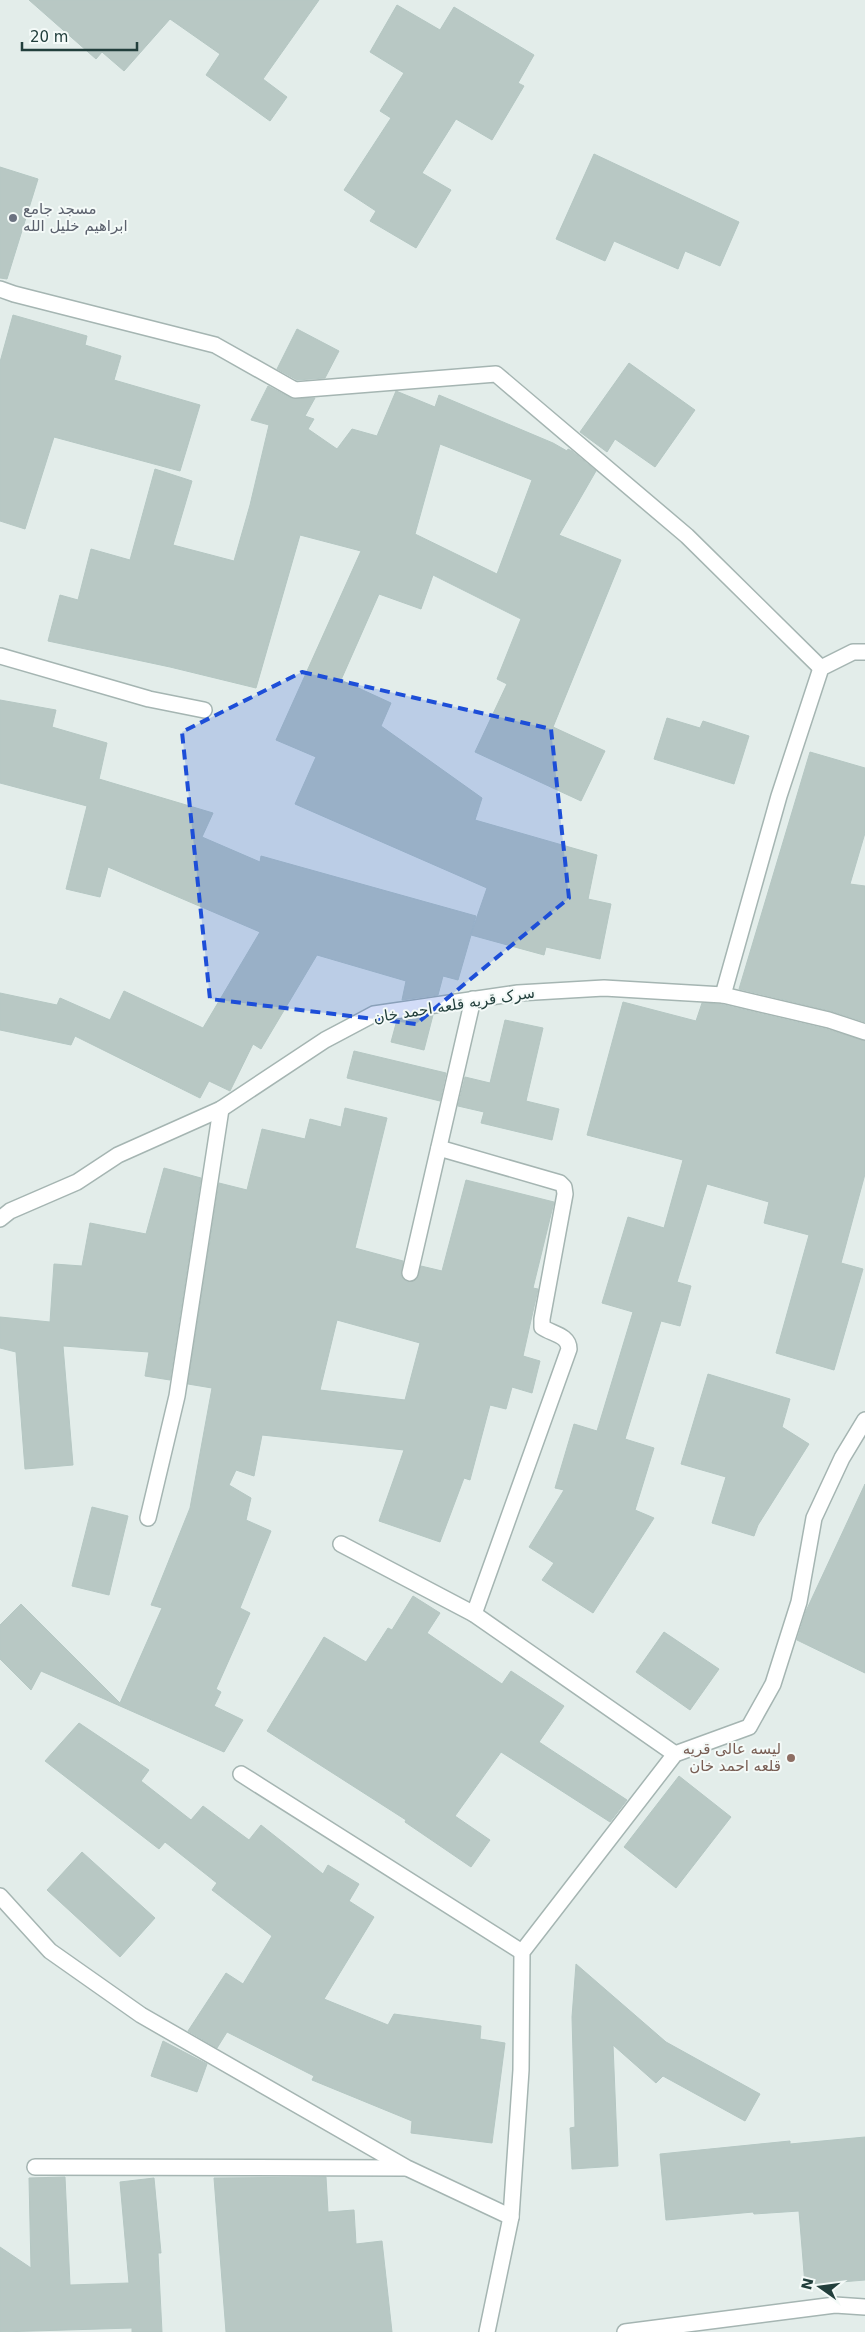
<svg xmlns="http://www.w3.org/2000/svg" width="865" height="2332" font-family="'DejaVu Sans','Noto Sans Arabic',sans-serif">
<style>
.building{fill:#b8c8c4;stroke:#b5c7c3;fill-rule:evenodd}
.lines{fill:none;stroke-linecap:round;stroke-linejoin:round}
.minor-casing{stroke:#a5b5b2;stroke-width:18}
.minor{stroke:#fff;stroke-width:15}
.marked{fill:#1d4ed8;fill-opacity:0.2;stroke:#1d4ed8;stroke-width:4;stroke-dasharray:10 6;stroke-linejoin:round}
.worship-dot{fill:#6b7280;stroke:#f4faf8;stroke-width:2}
.education-dot{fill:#8d6e63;stroke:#f4faf8;stroke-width:2}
.labels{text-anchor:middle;stroke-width:4;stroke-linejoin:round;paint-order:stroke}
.worship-label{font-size:15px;fill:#5b616d;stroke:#f4faf8;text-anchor:start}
.street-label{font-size:15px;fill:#223f3c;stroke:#f4faf8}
.education-label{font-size:15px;fill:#785e54;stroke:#f4faf8;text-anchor:end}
</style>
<rect width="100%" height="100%" fill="#e3edea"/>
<!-- building -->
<g class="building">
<path d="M29 0H319L263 79 287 97 270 121 206 75 220 54 170 19 124 71 102 52 96 59Z"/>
<path d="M397 5 440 30 454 7 534 55 518 83 524 86 492 140 456 119 422 173 451 190 416 248 370 221 376 211 344 190 391 118 380 111 404 73 370 52Z"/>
<path d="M594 154 739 222 720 266 685 251 678 269 614 241 605 261 556 239Z"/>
<path d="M0 167 38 179 7 279 0 278Z"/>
<path d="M13 315 87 336 85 345 121 356 114 380 200 405 180 471 54 437 25 529 0 521V362Z"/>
<path d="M297 329 339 351 325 378 297 380 277 369Z"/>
<path d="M629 363 695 410 655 467 615 439 607 452 580 432Z"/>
<path d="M268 386 291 398H315L305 416 314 419 308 429 337 449 352 429 377 436 396 391 435 407 439 395 553 443 567 451 568 449 572 451 596 471 559 535 621 560 553 727 605 751 581 801 475 752 507 684 497 679 521 619 433 575 421 609 379 594 341 680 391 703 381 726 482 798 475 820 597 855 588 899 611 904 600 959 546 947 544 955 471 935 458 980 443 976 438 995 402 1000 406 981 317 955 261 1049 253 1044 230 1091 209 1081 200 1098 75 1036 71 1045 0 1030V993L57 1005 60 998 110 1020 124 991 203 1028 260 932 108 867 100 897 66 889 87 806 0 783V700L56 710 52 727 107 743 99 779 213 813 202 837 260 862 261 856 476 916 471 934 487 888 295 804 316 757 276 740 361 551 300 535 256 688 170 667 48 641 60 595 78 600 91 549 130 560 155 469 192 481 173 545 234 561 250 505 269 425 251 420ZM440 444 532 480 497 574 415 534Z"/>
<path d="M667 718 700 728 703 721 749 736 734 784 654 759Z"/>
<path d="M810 752 865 768V833L850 884 865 886V1022L831 1011 739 989Z"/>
<path d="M623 1002 696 1021 702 1003 720 1004 826 1029 865 1041V1174L841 1263 863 1269 834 1370 776 1353 809 1235 764 1223 769 1202 707 1184 677 1282 691 1286 680 1326 661 1321 625 1439 654 1448 635 1510 654 1518 593 1613 542 1580 554 1563 529 1547 564 1490 555 1488 574 1424 597 1431 633 1312 602 1303 628 1217 664 1228 683 1160 587 1135Z"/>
<path d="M433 1015 424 1050 391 1042 397 1020Z"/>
<path d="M505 1020 543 1028 526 1101 559 1109 552 1140 481 1123 484 1112 458 1106 465 1077 490 1083Z"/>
<path d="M354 1051 446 1073 440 1101 347 1078Z"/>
<path d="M345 1108 387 1118 355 1248 403 1261 401 1275 407 1282 417 1279 421 1266 442 1271 466 1180 554 1202 533 1288 538 1289 523 1356 540 1361 532 1393 512 1387 506 1409 490 1405 470 1480 464 1478 440 1542 379 1521 404 1450 262 1435 254 1476 236 1470 229 1485 251 1498 246 1520 271 1531 240 1608 250 1613 216 1689 221 1692 214 1706 243 1720 224 1752 41 1671 31 1690 0 1659V1625L21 1604 120 1703 162 1608 151 1605 190 1508 212 1388 188 1384 219 1183 247 1190 262 1129 305 1139 310 1119 341 1127ZM337 1320 420 1343 405 1400 320 1390Z"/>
<path d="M164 1168 201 1178 170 1380 145 1376 149 1352 63 1346 73 1465 25 1469 16 1352 0 1348V1317L50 1322 54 1264 82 1266 90 1223 146 1234Z"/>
<path d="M708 1374 790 1399 782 1427 809 1444 758 1525 754 1536 712 1523 726 1477 681 1464Z"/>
<path d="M865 1484V1673L797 1640 806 1611Z"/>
<path d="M92 1507 128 1516 109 1595 72 1586Z"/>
<path d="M413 1596 440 1613 427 1633 502 1684 511 1671 564 1706 539 1742 627 1800 610 1822 501 1752 455 1816 490 1840 471 1867 405 1822 406 1820 267 1731 324 1637 366 1662 388 1628 392 1630Z"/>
<path d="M664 1632 719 1669 690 1710 636 1672Z"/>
<path d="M79 1723 149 1770 141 1781 191 1820 203 1806 249 1840 261 1825 323 1874 328 1865 359 1884 349 1901 374 1917 324 1999 388 2025 394 2014 481 2026 480 2039 505 2043 492 2143 411 2133 412 2121 312 2080 314 2076 227 2032 217 2048 188 2031 226 1973 243 1984 272 1936 212 1890 217 1883 165 1842 159 1849 45 1761Z"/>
<path d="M679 1776 731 1817 676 1888 624 1847Z"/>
<path d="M82 1852 155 1918 120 1957 47 1890Z"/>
<path d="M576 1964 666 2042 760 2094 745 2121 663 2076 656 2083 613 2045 618 2166 572 2169 570 2128 575 2127 572 2017Z"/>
<path d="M163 2041 207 2064 197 2092 151 2076Z"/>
<path d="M865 2137V2280L805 2285 799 2211 754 2214 753 2212 666 2220 660 2154 790 2141V2144Z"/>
<path d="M65 2177 70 2285 129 2283 120 2182 154 2178 161 2253H158L162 2332H132V2328L0 2332V2247L31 2268 29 2178Z"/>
<path d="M326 2177 328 2212 354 2210 356 2244 382 2241 392 2332H226L214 2178Z"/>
</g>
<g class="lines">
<defs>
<g id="minor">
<path d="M0 289 14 294 215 345 295 390 496 374 687 536 821 668"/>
<path d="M0 656 149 699 204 710"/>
<path d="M723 995 779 796 821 668 853 652H865"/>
<path d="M439 1148 560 1183 564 1187 565 1194 542 1319V1327C552 1334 569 1335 569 1349L474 1614"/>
<path d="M0 1219 10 1211 77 1182 118 1155 221 1109 325 1040 374 1014 518 993 604 988 723 995 829 1020 865 1032"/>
<path d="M410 1273 473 999"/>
<path d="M148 1518 177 1396 221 1109"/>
<path d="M341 1544 474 1614 675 1754"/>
<path d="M241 1774 522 1952"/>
<path d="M0 1896 50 1951 141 2015 407 2168 511 2217"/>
<path d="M35 2167 405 2168"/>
<path d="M487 2332 511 2217 521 2070 522 1952 675 1754 749 1727 773 1684 799 1602 814 1518 842 1458 865 1420"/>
<path d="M625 2332 835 2305 865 2307"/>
</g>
</defs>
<!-- minor casing -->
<use href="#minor" class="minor-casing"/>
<!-- minor -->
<use href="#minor" class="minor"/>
</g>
<!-- marked area -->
<path class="marked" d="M302 672 551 729 569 898 416 1024 210 999 182 732Z"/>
<!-- markers -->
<circle class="worship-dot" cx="13" cy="218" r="5"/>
<circle class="education-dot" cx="791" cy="1758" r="5"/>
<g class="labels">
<!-- worship labels -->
<g class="worship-label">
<text x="23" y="214">مسجد جامع<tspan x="23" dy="17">ابراهیم خلیل الله</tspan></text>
</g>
<!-- street labels -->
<g class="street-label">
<text transform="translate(454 1005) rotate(-9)" y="5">سرک قریه قلعه احمد خان</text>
</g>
<!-- education labels -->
<g class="education-label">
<text x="781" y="1754">لیسه عالی قریه<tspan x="781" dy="17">قلعه احمد خان</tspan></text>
</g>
</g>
<!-- north arrow -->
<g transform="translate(820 2287) rotate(284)" stroke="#f4faf8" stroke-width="4" paint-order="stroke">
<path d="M0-4L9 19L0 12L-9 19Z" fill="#223f3c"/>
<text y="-8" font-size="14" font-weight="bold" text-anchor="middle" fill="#223f3c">N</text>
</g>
<!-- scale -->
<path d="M22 42v8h115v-8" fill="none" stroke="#223f3c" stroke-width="2.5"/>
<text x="30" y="42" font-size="15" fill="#223f3c" stroke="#f4faf8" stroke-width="4" paint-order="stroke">20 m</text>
</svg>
